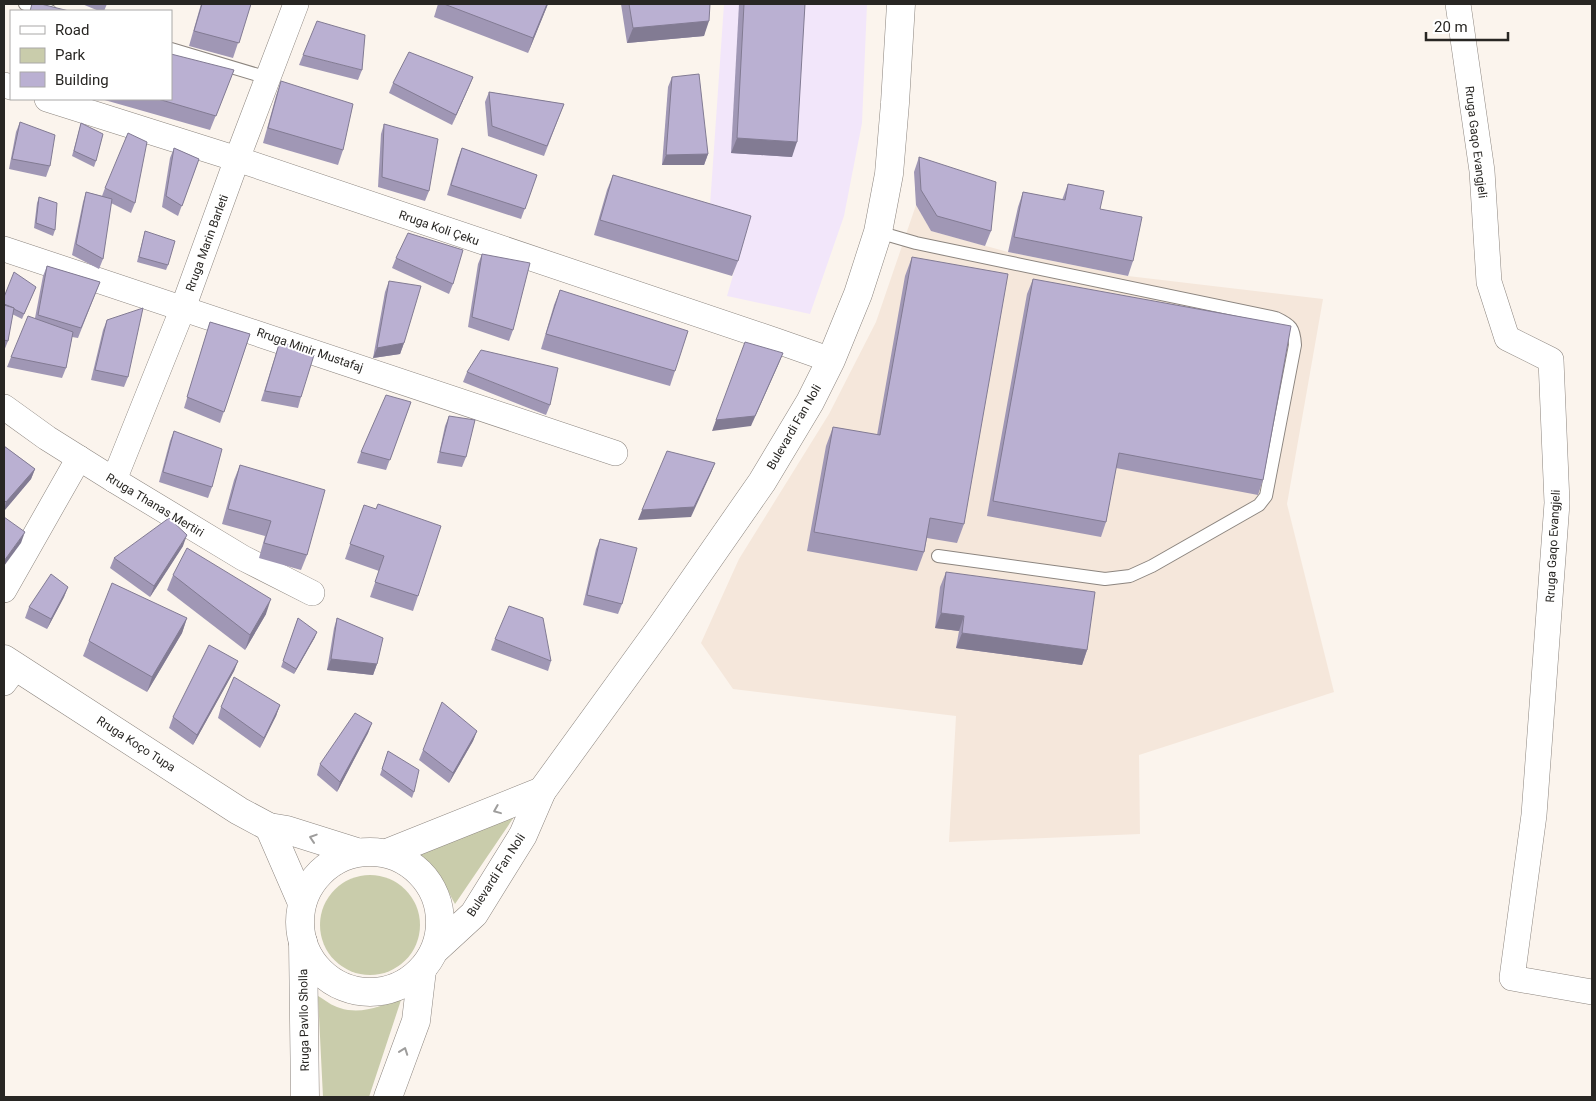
<svg xmlns="http://www.w3.org/2000/svg" width="1596" height="1101" font-family="Roboto,sans-serif">
<style>
.built{fill:#f5e7db}
.education{fill:#f2e6fa}
.green{fill:#c9ccab}
.lines{fill:none;stroke-linecap:round;stroke-linejoin:round}
.service-casing{stroke:#8c857f;stroke-width:14}
.minor-casing{stroke:#8c857f;stroke-width:26}
.tertiary-casing{stroke:#8c857f;stroke-width:29}
.secondary-casing{stroke:#8c857f;stroke-width:29}
.service{stroke:#fff;stroke-width:12}
.minor{stroke:#fff;stroke-width:25}
.tertiary{stroke:#fff;stroke-width:28}
.secondary{stroke:#fff;stroke-width:28}
.wall{fill:#a097b5}
.shaded-wall{fill:#827b93}
.building{fill:#bab0d2;stroke:#827b93}
.oneway{stroke:#9e9d9c}
.labels{text-anchor:middle;stroke-width:4;stroke-linejoin:round;paint-order:stroke}
.street-label{font-size:12px;fill:#282623;stroke:#fff}
</style>
<rect width="100%" height="100%" fill="#fbf4ed"/>
<!-- built -->
<path class="built" d="M916 205 931 231 1008 252 1128 276 1323 299 1287 504 1334 692 1139 755 1140 834 949 842 956 716 733 689 701 643 739 559 829 414 876 322Z"/>
<!-- education -->
<path class="education" d="M724 4H867L862 123 844 216 810 314 727 296 746 231 709 220Z"/>
<!-- green -->
<g class="green">
<path d="M514 817 455 904 438 873 417 856Z"/>
<circle cx="370" cy="925" r="50"/>
<path d="M318 996C325 1000 332 1006 340 1008 361 1015 383 1006 402 997L369 1097H323Z"/>
</g>
<g class="lines">
<defs>
<g id="service">
<path d="M25 4 50 11"/>
<path d="M171 49 268 78"/>
<path d="M878 232 916 243 1276 318C1291 325 1294 328 1295 345L1266 496 1259 505 1152 566 1130 576 1105 579 938 556"/>
</g>
<g id="minor">
<path d="M1458 4 1482 171 1489 282 1507 338 1551 360 1557 503 1534 815 1512 978 1592 992"/>
<path d="M4 85 11 87"/>
<path d="M47 99 237 159 777 341 831 360"/>
<path d="M4 249 615 453"/>
<path d="M4 407 47 438 114 480 243 558 312 593"/>
<path d="M114 480 183 308 237 159 296 4"/>
<path d="M4 590 79 458"/>
<path d="M4 683 16 667"/>
</g>
<g id="tertiary">
<path d="M303 942 305 1097"/>
<path d="M388 1097 416 1021 422 970"/>
</g>
<g id="secondary">
<path d="M4 659 239 811 269 827 287 830 357 852"/>
<path d="M269 827 302 903"/>
<circle cx="370" cy="922" r="70"/>
<path d="M387 853 542 791"/>
<path d="M436 949 474 914 523 835 542 791 661 627 762 482 810 402 831 360 858 294 878 232 889 174 895 103 901 4"/>
</g>
</defs>
<!-- service casing -->
<use href="#service" class="service-casing"/>
<!-- minor casing -->
<use href="#minor" class="minor-casing"/>
<!-- tertiary casing -->
<use href="#tertiary" class="tertiary-casing"/>
<!-- secondary casing -->
<use href="#secondary" class="secondary-casing"/>
<!-- service -->
<use href="#service" class="service"/>
<!-- minor -->
<use href="#minor" class="minor"/>
<!-- tertiary -->
<use href="#tertiary" class="tertiary"/>
<!-- secondary -->
<use href="#secondary" class="secondary"/>
</g>
<!-- wall -->
<g class="wall">
<path d="M82 4H107L104 11H99Z"/>
<path d="M201 4H251L233 58 189 46Z"/>
<path d="M438 4H548L528 53 434 17Z"/>
<path d="M621 4H710L704 36 627 43Z"/>
<path d="M739 4H805L792 157 731 153Z"/>
<path d="M303 55 362 70 358 80 299 65Z"/>
<path d="M234 70 210 130 101 99H171Z"/>
<path d="M473 77 452 125 389 93 393 83Z"/>
<path d="M672 77 708 154 704 165H662L668 87Z"/>
<path d="M281 81 343 150 338 165 263 143 276 96Z"/>
<path d="M489 92 564 104 544 156 488 136 485 102Z"/>
<path d="M20 122 50 166 46 177 9 169 16 132Z"/>
<path d="M81 123 96 161 94 167 72 156Z"/>
<path d="M384 124 429 191 425 201 378 187 381 134Z"/>
<path d="M174 148 199 159 178 216 162 207 170 158Z"/>
<path d="M462 148 537 175 521 219 447 195 458 158Z"/>
<path d="M919 157 991 231 985 246 931 231 916 205 914 172Z"/>
<path d="M613 175 738 261 732 276 594 235 607 190Z"/>
<path d="M1068 184 1100 209 1133 261 1128 276 1008 252 1018 207 1023 192 1062 200Z"/>
<path d="M105 188 135 203 131 213 111 203 103 259 99 269 72 255 83 202 86 192 102 196Z"/>
<path d="M39 197 55 230 53 236 34 228 37 203Z"/>
<path d="M145 231 168 265 166 270 137 262Z"/>
<path d="M482 254 513 330 509 341 468 327 478 264Z"/>
<path d="M912 257 964 524 957 543 927 538 924 552 917 571 807 551 826 446 833 427 877 435 905 276Z"/>
<path d="M396 258 453 284 449 294 392 268Z"/>
<path d="M47 266 100 282 78 338 72 337 66 368 62 378 7 367 11 357 35 318 43 276Z"/>
<path d="M1033 279 1263 480 1258 495 1116 468 1106 522 1101 537 987 516 1027 294Z"/>
<path d="M389 281 404 343 400 354 373 358 385 292Z"/>
<path d="M36 287 22 319 12 314 8 341 4 351V297Z"/>
<path d="M560 290 675 371 670 386 541 349 554 305Z"/>
<path d="M107 320 128 377 124 387 91 380 103 330Z"/>
<path d="M210 322 250 334 220 423 184 408Z"/>
<path d="M280 341 301 397 298 408 261 401Z"/>
<path d="M467 372 550 405 546 415 463 382Z"/>
<path d="M411 402 386 470 357 463 361 452Z"/>
<path d="M449 416 466 457 462 467 437 463 445 426Z"/>
<path d="M174 431 212 487 208 498 159 482 170 441Z"/>
<path d="M4 446 35 469 31 479 4 511Z"/>
<path d="M240 465 307 555 301 570 259 558 265 536 222 524 234 480Z"/>
<path d="M364 505 418 596 413 611 370 597 379 571 345 559Z"/>
<path d="M600 539 622 604 618 614 583 605 596 549Z"/>
<path d="M183 546 150 597 110 568 114 558Z"/>
<path d="M946 572 1087 650 1082 665 956 648 959 631 935 628 940 587Z"/>
<path d="M173 575 266 614 245 650 167 590Z"/>
<path d="M68 587 64 597 47 629 25 618 29 607Z"/>
<path d="M187 618 182 633 147 692 83 656 89 641Z"/>
<path d="M298 618 315 637 294 674 281 667Z"/>
<path d="M337 618 377 664 373 675 327 670 334 628Z"/>
<path d="M495 639 551 661 548 671 491 650Z"/>
<path d="M238 661 234 671 193 745 169 728 173 717Z"/>
<path d="M280 705 276 716 260 748 218 718 221 707Z"/>
<path d="M372 723 368 733 337 792 317 775 320 764Z"/>
<path d="M477 731 473 741 449 783 419 760 423 750Z"/>
<path d="M388 751 414 792 412 798 380 775Z"/>
</g>
<!-- shaded-wall -->
<g class="shaded-wall">
<path d="M547 4H548L528 53 533 38Z"/>
<path d="M709 21 704 36 627 43 633 28Z"/>
<path d="M473 77 469 87 452 125 456 115Z"/>
<path d="M737 138 797 142 792 157 731 153Z"/>
<path d="M708 154 704 165H662L666 155Z"/>
<path d="M404 343 400 354 373 358 377 348Z"/>
<path d="M783 353 779 363 751 426 712 431 716 420Z"/>
<path d="M715 463 711 473 691 517 638 520 642 510Z"/>
<path d="M35 469 31 479 4 511 6 502Z"/>
<path d="M25 532 21 543 4 566V561Z"/>
<path d="M187 535 183 546 150 597 154 586Z"/>
<path d="M68 587 64 597 47 629 51 619Z"/>
<path d="M271 599 266 614 245 650 250 635Z"/>
<path d="M941 613 964 616 959 631 935 628Z"/>
<path d="M187 618 182 633 147 692 152 677Z"/>
<path d="M317 632 315 637 294 674 296 669Z"/>
<path d="M962 633 1087 650 1082 665 956 648Z"/>
<path d="M331 659 377 664 373 675 327 670Z"/>
<path d="M238 661 234 671 193 745 197 735Z"/>
<path d="M280 705 276 716 260 748 264 738Z"/>
<path d="M372 723 368 733 337 792 340 782Z"/>
<path d="M477 731 473 741 449 783 453 773Z"/>
</g>
<!-- building -->
<g class="building">
<path d="M32 4H41L69 11H30Z"/>
<path d="M202 4H251L239 43 194 31Z"/>
<path d="M444 4H547L533 38Z"/>
<path d="M629 4H710L709 21 633 28Z"/>
<path d="M744 4H805L797 142 737 138Z"/>
<path d="M317 21 365 35 362 70 303 55Z"/>
<path d="M409 52 473 77 456 115 393 83Z"/>
<path d="M171 54 234 70 216 116 158 99H171Z"/>
<path d="M699 74 708 154 666 155 672 77Z"/>
<path d="M281 81 353 104 343 150 268 128Z"/>
<path d="M489 92 564 104 547 146 492 126Z"/>
<path d="M20 122 55 135 50 166 12 159Z"/>
<path d="M81 123 103 134 96 161 74 151Z"/>
<path d="M384 124 438 139 429 191 382 177Z"/>
<path d="M128 133 147 142 135 203 105 188Z"/>
<path d="M174 148 199 159 182 206 166 196Z"/>
<path d="M462 148 537 175 525 209 451 185Z"/>
<path d="M919 157 996 182 991 231 937 216 921 190Z"/>
<path d="M613 175 751 216 738 261 600 220Z"/>
<path d="M1068 184 1104 191 1100 209 1142 217 1133 261 1014 237 1023 192 1065 200Z"/>
<path d="M86 192 112 199 103 259 76 244Z"/>
<path d="M39 197 57 203 55 230 36 223Z"/>
<path d="M145 231 175 241 168 265 139 257Z"/>
<path d="M408 233 463 250 453 284 396 258Z"/>
<path d="M482 254 530 263 513 330 472 317Z"/>
<path d="M912 257 1008 274 964 524 930 518 924 552 814 532 833 427 880 435Z"/>
<path d="M47 266 100 282 81 328 38 315Z"/>
<path d="M14 272 36 287 24 314 14 309V308L4 304V297Z"/>
<path d="M1033 279 1291 326 1263 480 1119 453 1106 522 993 501Z"/>
<path d="M389 281 421 286 404 343 377 348Z"/>
<path d="M560 290 688 331 675 371 546 334Z"/>
<path d="M4 305 14 308 8 341 4 340Z"/>
<path d="M143 308 128 377 95 370 107 320Z"/>
<path d="M28 316 73 332 66 368 11 357Z"/>
<path d="M210 322 250 334 224 412 187 397Z"/>
<path d="M280 341 314 355 301 397 265 391Z"/>
<path d="M745 342 783 353 755 416 716 420Z"/>
<path d="M481 350 558 368 550 405 467 372Z"/>
<path d="M386 395 411 402 390 460 361 452Z"/>
<path d="M449 416 475 420 466 457 440 452Z"/>
<path d="M174 431 222 449 212 487 163 472Z"/>
<path d="M4 446 35 469 6 502 4 500Z"/>
<path d="M667 451 715 463 694 507 642 510Z"/>
<path d="M240 465 325 490 307 555 264 543 271 521 228 509Z"/>
<path d="M378 504 441 526 418 596 375 582 384 556 350 544 364 505 376 509Z"/>
<path d="M4 517 25 532 4 561Z"/>
<path d="M169 518 187 535 154 586 114 558Z"/>
<path d="M600 539 637 548 622 604 587 595Z"/>
<path d="M187 548 271 599 250 635 173 575Z"/>
<path d="M946 572 1095 592 1087 650 962 633 964 616 941 613Z"/>
<path d="M51 574 68 587 51 619 29 607Z"/>
<path d="M112 583 187 618 152 677 89 641Z"/>
<path d="M509 606 543 618 551 661 495 639Z"/>
<path d="M298 618 317 632 296 669 283 661Z"/>
<path d="M337 618 383 638 377 664 331 659Z"/>
<path d="M209 645 238 661 197 735 173 717Z"/>
<path d="M234 677 280 705 264 738 221 707Z"/>
<path d="M442 702 477 731 453 773 423 750Z"/>
<path d="M355 713 372 723 340 782 320 764Z"/>
<path d="M388 751 419 770 414 792 382 769Z"/>
</g>
<!-- one-way arrows -->
<defs><path id="oneway-chevron" d="M-2-3.5L2.5 0L-2 3.5" fill="none" stroke-width="1.6" stroke-linecap="round" stroke-linejoin="round" transform="scale(1.25)"/></defs>
<g class="oneway">
<use href="#oneway-chevron" transform="translate(497 810) rotate(158)"/>
<use href="#oneway-chevron" transform="translate(313 838) rotate(-162)"/>
<use href="#oneway-chevron" transform="translate(404 1051) rotate(-70)"/>
</g>
<g class="labels">
<!-- street labels -->
<g class="street-label">
<text transform="translate(1476 142) rotate(83)" y="4">Rruga Gaqo Evangjeli</text>
<text transform="translate(439 228) rotate(19)" y="4">Rruga Koli Çeku</text>
<text transform="translate(207 243) rotate(-70)" y="4">Rruga Marin Barleti</text>
<text transform="translate(310 350) rotate(19)" y="4">Rruga Minir Mustafaj</text>
<text transform="translate(794 427) rotate(-60)" y="4">Bulevardi Fan Noli</text>
<text transform="translate(155 505) rotate(31)" y="4">Rruga Thanas Mertiri</text>
<text transform="translate(1553 546) rotate(-87)" y="4">Rruga Gaqo Evangjeli</text>
<text transform="translate(136 744) rotate(33)" y="4">Rruga Koço Tupa</text>
<text transform="translate(496 875) rotate(-57)" y="4">Bulevardi Fan Noli</text>
<text transform="translate(304 1020) rotate(-91)" y="4">Rruga Pavllo Sholla</text>
</g>
</g>
<!-- border -->
<rect width="1596" height="1101" fill="none" stroke="#282623" stroke-width="10"/>
<!-- legend -->
<rect x="10" y="10" width="162" height="90" fill="#ffffff" stroke="#a9a8a7"/>
<rect x="20" y="26" width="25" height="8" fill="#ffffff" stroke="#a9a8a7"/>
<text x="55" y="35" font-size="15" fill="#282623">Road</text>
<rect x="20" y="48" width="25" height="15" fill="#c9ccab" stroke="#a9a8a7"/>
<text x="55" y="60" font-size="15" fill="#282623">Park</text>
<rect x="20" y="72" width="25" height="15" fill="#bab0d2" stroke="#a9a8a7"/>
<text x="55" y="85" font-size="15" fill="#282623">Building</text>
<!-- scale -->
<path d="M1426 32v8h82v-8" fill="none" stroke="#282623" stroke-width="2.5"/>
<text x="1434" y="32" font-size="15" fill="#282623" stroke="#ffffff" stroke-width="4" paint-order="stroke">20 m</text>
</svg>
